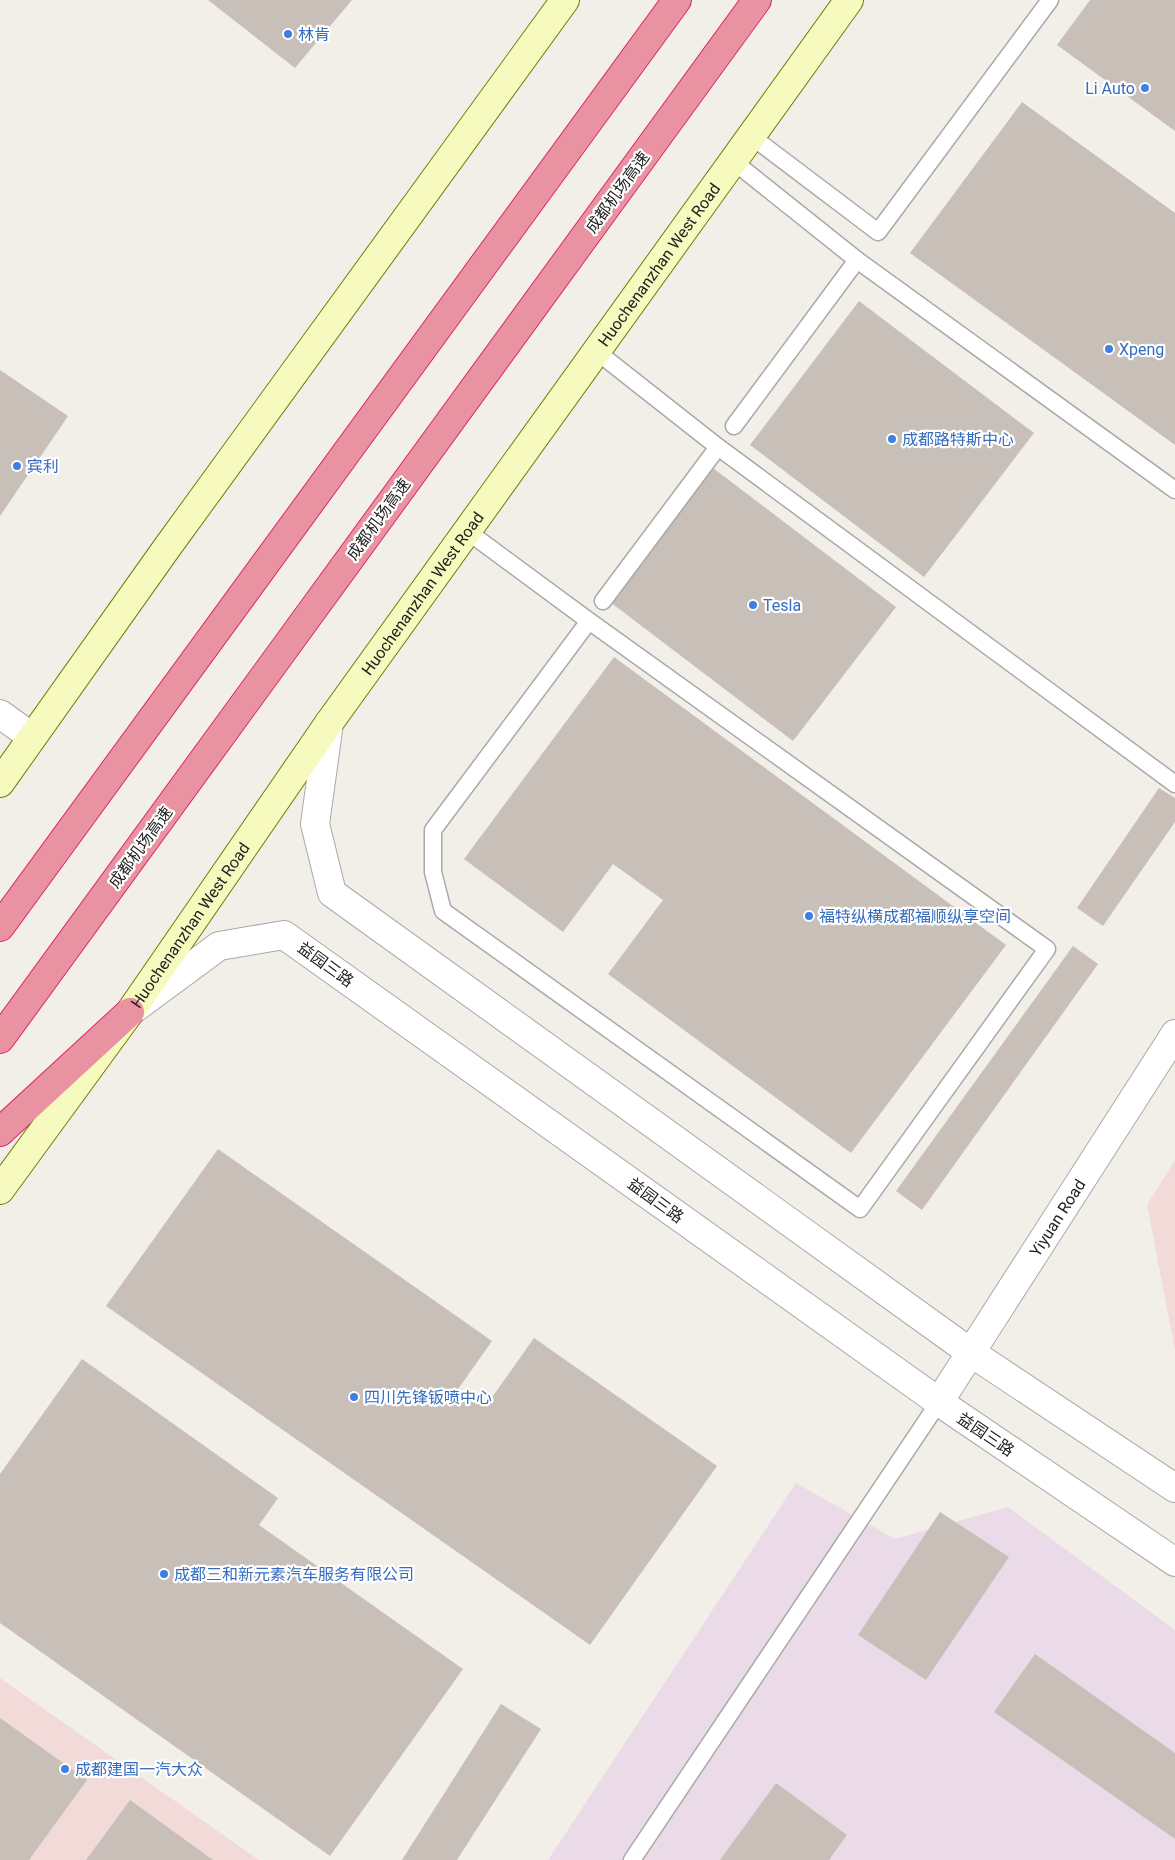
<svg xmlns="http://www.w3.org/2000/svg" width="1175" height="1860" font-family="Roboto,'Noto Sans SC',sans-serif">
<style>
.commercial{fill:#f2dad9}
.industrial{fill:#ebdbe8}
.building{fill:#c7bfb8}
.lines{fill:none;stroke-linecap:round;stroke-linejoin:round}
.lane-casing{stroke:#a9a9a9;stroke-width:19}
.street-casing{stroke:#a9a9a9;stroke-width:30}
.secondary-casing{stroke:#707d05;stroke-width:30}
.highway-casing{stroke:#dc2a67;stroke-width:30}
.lane{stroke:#fff;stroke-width:16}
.street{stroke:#fff;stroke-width:28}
.secondary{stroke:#f7fabf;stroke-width:28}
.highway{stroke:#e892a2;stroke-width:28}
.shop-dot{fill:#3f7fe0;stroke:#fff;stroke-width:2}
.labels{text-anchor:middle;stroke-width:4.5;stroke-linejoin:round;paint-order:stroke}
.shop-label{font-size:16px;fill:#366cbe;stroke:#fff;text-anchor:start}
.street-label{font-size:16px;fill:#222;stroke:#fff}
</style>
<rect width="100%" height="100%" fill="#f2efe9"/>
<!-- commercial -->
<g class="commercial">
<path d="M1175 1160V1350L1147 1205Z"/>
<path d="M0 1678 259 1860H0Z"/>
</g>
<!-- industrial -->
<path class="industrial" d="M796 1483 895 1539 1008 1507 1175 1630V1860H548Z"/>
<!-- building -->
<g class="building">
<path d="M208 0H352L295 68Z"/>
<path d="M1090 0H1175V131L1057 45Z"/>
<path d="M1022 102 1175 213V445L910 253Z"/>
<path d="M859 301 1034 433 924 577 750 445Z"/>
<path d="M0 370 68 416 0 516Z"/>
<path d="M713 468 896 607 793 741 610 602Z"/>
<path d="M614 657 1006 945 851 1153 608 974 663 900 613 864 563 932 464 859Z"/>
<path d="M1159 788 1175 798V822L1103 926 1077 908Z"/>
<path d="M1073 946 1098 964 922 1210 896 1191Z"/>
<path d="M218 1149 492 1341 456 1392 488 1403 534 1338 717 1466 590 1645 106 1306Z"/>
<path d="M82 1359 278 1498 259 1525 463 1669 330 1856 0 1623V1474Z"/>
<path d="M940 1512 1009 1557 926 1680 858 1635Z"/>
<path d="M1035 1654 1175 1753V1839L994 1712Z"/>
<path d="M501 1704 541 1729 457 1860H402Z"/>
<path d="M0 1718 87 1780 29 1860H0Z"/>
<path d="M776 1783 847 1835 829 1860H720Z"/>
<path d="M130 1800 213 1860H86Z"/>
</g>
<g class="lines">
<defs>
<g id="lane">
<path d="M751 136 878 232 1050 0"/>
<path d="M733 161 857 260 1175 490"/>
<path d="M596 351 718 447 1175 784"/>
<path d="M734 426 857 260"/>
<path d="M467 531 589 621 1047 949 860 1209 443 911 433 872V830L589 621"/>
<path d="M603 601 718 447"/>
<path d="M632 1860 939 1402"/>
</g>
<g id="street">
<path d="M0 714 32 737"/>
<path d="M329 723 315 824 332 893 970 1352 1175 1488"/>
<path d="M135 1008 219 946 284 935 939 1402 1175 1562"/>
<path id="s1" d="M939 1402 1175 1034"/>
</g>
<g id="secondary">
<path d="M0 783 166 549 565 0"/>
<path id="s2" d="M0 1190 130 1012 329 723 849 0"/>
</g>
<g id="highway">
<path d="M0 927 677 0"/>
<path d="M0 1039 757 0"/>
<path d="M0 1132 130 1012"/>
</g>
</defs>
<!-- lane casing -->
<use href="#lane" class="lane-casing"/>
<!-- street casing -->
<use href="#street" class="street-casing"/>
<!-- secondary casing -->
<use href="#secondary" class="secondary-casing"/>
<!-- highway casing -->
<use href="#highway" class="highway-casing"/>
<!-- lane -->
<use href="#lane" class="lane"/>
<!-- street -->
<use href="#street" class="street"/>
<!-- secondary -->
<use href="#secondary" class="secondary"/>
<!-- highway -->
<use href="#highway" class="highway"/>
</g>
<!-- markers -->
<g class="shop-dot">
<circle cx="288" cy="34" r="5"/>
<circle cx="1145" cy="88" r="5"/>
<circle cx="1109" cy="349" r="5"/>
<circle cx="892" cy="439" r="5"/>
<circle cx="17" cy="466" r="5"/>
<circle cx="753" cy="605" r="5"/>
<circle cx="809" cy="916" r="5"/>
<circle cx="354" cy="1397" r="5"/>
<circle cx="164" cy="1574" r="5"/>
<circle cx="65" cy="1769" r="5"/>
</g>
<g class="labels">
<!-- shop labels -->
<g class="shop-label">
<text x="298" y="40">林肯</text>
<text x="1135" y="94" text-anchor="end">Li Auto</text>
<text x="1119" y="355">Xpeng</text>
<text x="902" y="445">成都路特斯中心</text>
<text x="27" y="472">宾利</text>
<text x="763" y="611">Tesla</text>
<text x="819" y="922">福特纵横成都福顺纵享空间</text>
<text x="364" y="1403">四川先锋钣喷中心</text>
<text x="174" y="1580">成都三和新元素汽车服务有限公司</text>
<text x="75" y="1775">成都建国一汽大众</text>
</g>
<!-- street labels -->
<g class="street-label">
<text transform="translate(617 192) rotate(-54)" y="6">成都机场高速</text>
<text dy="6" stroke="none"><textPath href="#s2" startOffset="1136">Huochenanzhan West Road</textPath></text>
<text transform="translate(378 519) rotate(-54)" y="6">成都机场高速</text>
<text dy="6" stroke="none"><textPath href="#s2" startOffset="731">Huochenanzhan West Road</textPath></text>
<text transform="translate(140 847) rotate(-54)" y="6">成都机场高速</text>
<text dy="6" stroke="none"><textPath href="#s2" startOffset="326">Huochenanzhan West Road</textPath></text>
<text transform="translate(326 964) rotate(36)" y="6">益园三路</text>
<text transform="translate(656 1200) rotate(36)" y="6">益园三路</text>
<text dy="6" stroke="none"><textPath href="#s1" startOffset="219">Yiyuan Road</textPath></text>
<text transform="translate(986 1434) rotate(34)" y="6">益园三路</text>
</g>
</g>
</svg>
